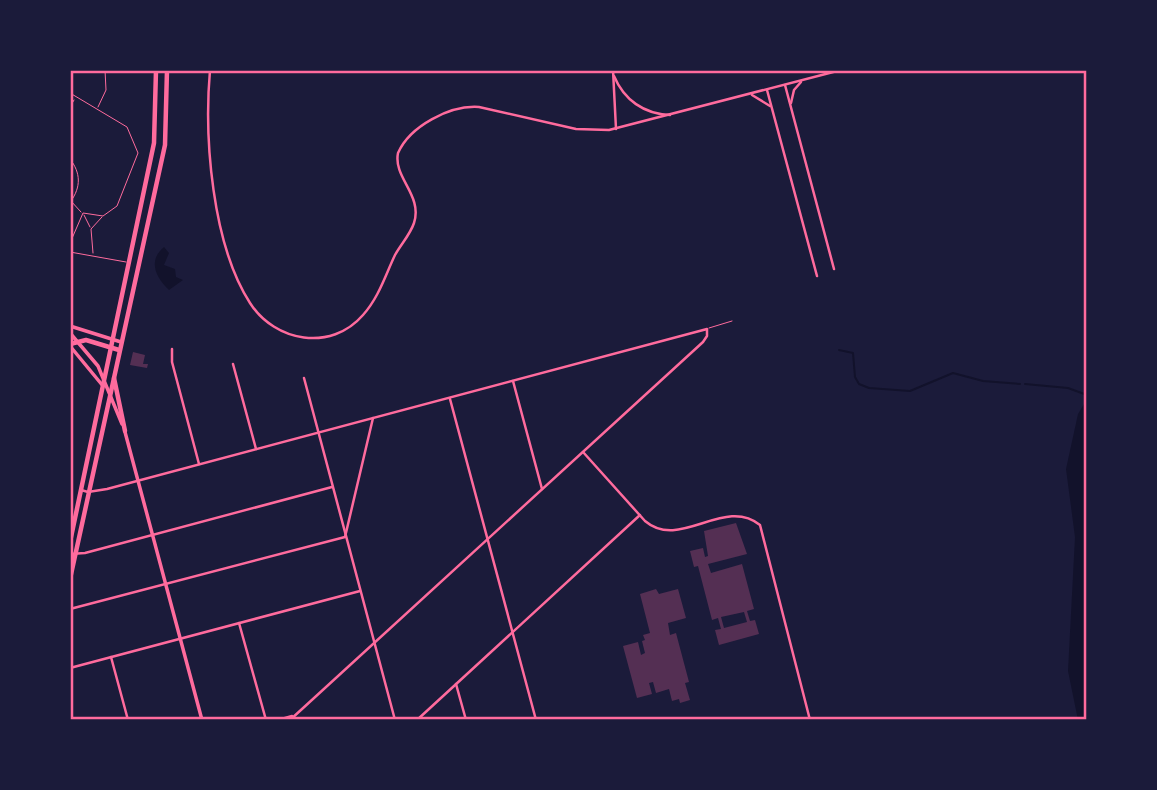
<svg xmlns="http://www.w3.org/2000/svg" width="1157" height="790" font-family="'IBM Plex Sans',sans-serif">
<style>
.water{fill:#12122b}
.lines{fill:none;stroke-linecap:round;stroke-linejoin:round}
.stream{stroke:#12122b;stroke-width:2}
.building{fill:#542f53;fill-rule:evenodd}
.service{stroke:#ff6b9d;stroke-width:1}
.minor{stroke:#ff6b9d;stroke-width:2.5}
.secondary{stroke:#ff6b9d;stroke-width:3.5}
.primary{stroke:#ff6b9d;stroke-width:4.5}
.neatline{fill:none;stroke:#ff6b9d;stroke-width:2.5}
</style>
<rect width="100%" height="100%" fill="#1b1b3a"/>
<!-- water -->
<g class="water">
<path d="M164 247 169 253 164 265 175 269 176 277 183 280 169 290C155 277 148 260 164 247Z"/>
<path d="M1087 399V720H1078L1068 671 1075 537 1066 469 1078 414Z"/>
</g>
<g class="lines">
<!-- stream -->
<g class="stream">
<path d="M839 350 853 353 855 377 859 384 869 388 910 391 953 373 983 381 1020 384"/>
<path d="M1025 384 1068 388 1087 395"/>
</g>
</g>
<!-- building -->
<g class="building">
<path d="M133 352 145 355 143 364H148L147 368 130 365Z"/>
<path d="M736 523 747 554 708 564 711 573 742 564 754 609 747 611 750 621 755 620 759 634 719 645 715 630 721 629 718 618 712 620 698 566 694 567 690 551 703 548 705 557 708 556 704 531ZM744 612 747 622 724 628 721 617Z"/>
<path d="M656 589 659 594 678 589 686 618 668 623 670 635 676 633 689 682 685 683 690 700 680 703 679 699 672 701 669 689 656 693 653 682 649 683 652 694 637 698 623 646 638 642 641 655 645 653 642 641 645 640 643 635 650 633 640 594Z"/>
</g>
<g class="lines">
<!-- service -->
<g class="service">
<path d="M70 93 127 127 138 153 117 206 103 216 83 213 70 243"/>
<path d="M70 107 74 100"/>
<path d="M98 107 106 90 105 70"/>
<path d="M70 159C81 173 81 187 71 201"/>
<path d="M70 200 81 212"/>
<path d="M84 215 90 227"/>
<path d="M70 252 126 262"/>
<path d="M93 253 91 229 102 217"/>
<path d="M709 328 732 321"/>
</g>
<!-- minor -->
<g class="minor">
<path d="M210 70C204 138 212 244 250 303 275 342 331 352 363 315 379 297 385 276 395 255 401 244 410 235 414 223 423 195 393 178 398 153 410 126 450 105 479 107L576 129 609 130 841 70"/>
<path d="M613 70 616 129"/>
<path d="M614 76C624 100 644 114 670 115"/>
<path d="M785 85 834 269"/>
<path d="M767 90 817 276"/>
<path d="M752 95 770 106"/>
<path d="M791 103 794 90 801 82"/>
<path d="M172 349V362L199 464"/>
<path d="M233 364 256 449"/>
<path d="M304 378 395 720"/>
<path d="M513 381 542 489"/>
<path d="M450 399 536 720"/>
<path d="M583 452 645 521C680 551 724 496 760 525L810 720"/>
<path d="M81 490 88 492 107 489 707 329V336L703 342 290 720"/>
<path d="M70 554 85 553 332 487"/>
<path d="M70 609 345 537 373 418"/>
<path d="M239 623 266 720"/>
<path d="M111 657 128 720"/>
<path d="M70 668 360 591"/>
<path d="M456 684 466 720"/>
<path d="M278 720 292 716"/>
<path d="M417 720 640 515"/>
</g>
<!-- secondary -->
<g class="secondary">
<path d="M70 326 121 342"/>
<path d="M70 333 98 366 122 424"/>
<path d="M70 346 103 386"/>
<path d="M125 432 202 720"/>
</g>
<!-- primary -->
<g class="primary">
<path d="M70 344 86 340 119 350"/>
<path d="M114 378 125 431"/>
<path d="M70 542 154 143 156 70"/>
<path d="M70 579 165 145 167 70"/>
</g>
</g>
<!-- border -->
<rect width="1157" height="790" fill="none" stroke="#1b1b3a" stroke-width="144"/>
<rect x="72" y="72" width="1013" height="646" class="neatline"/>
</svg>
